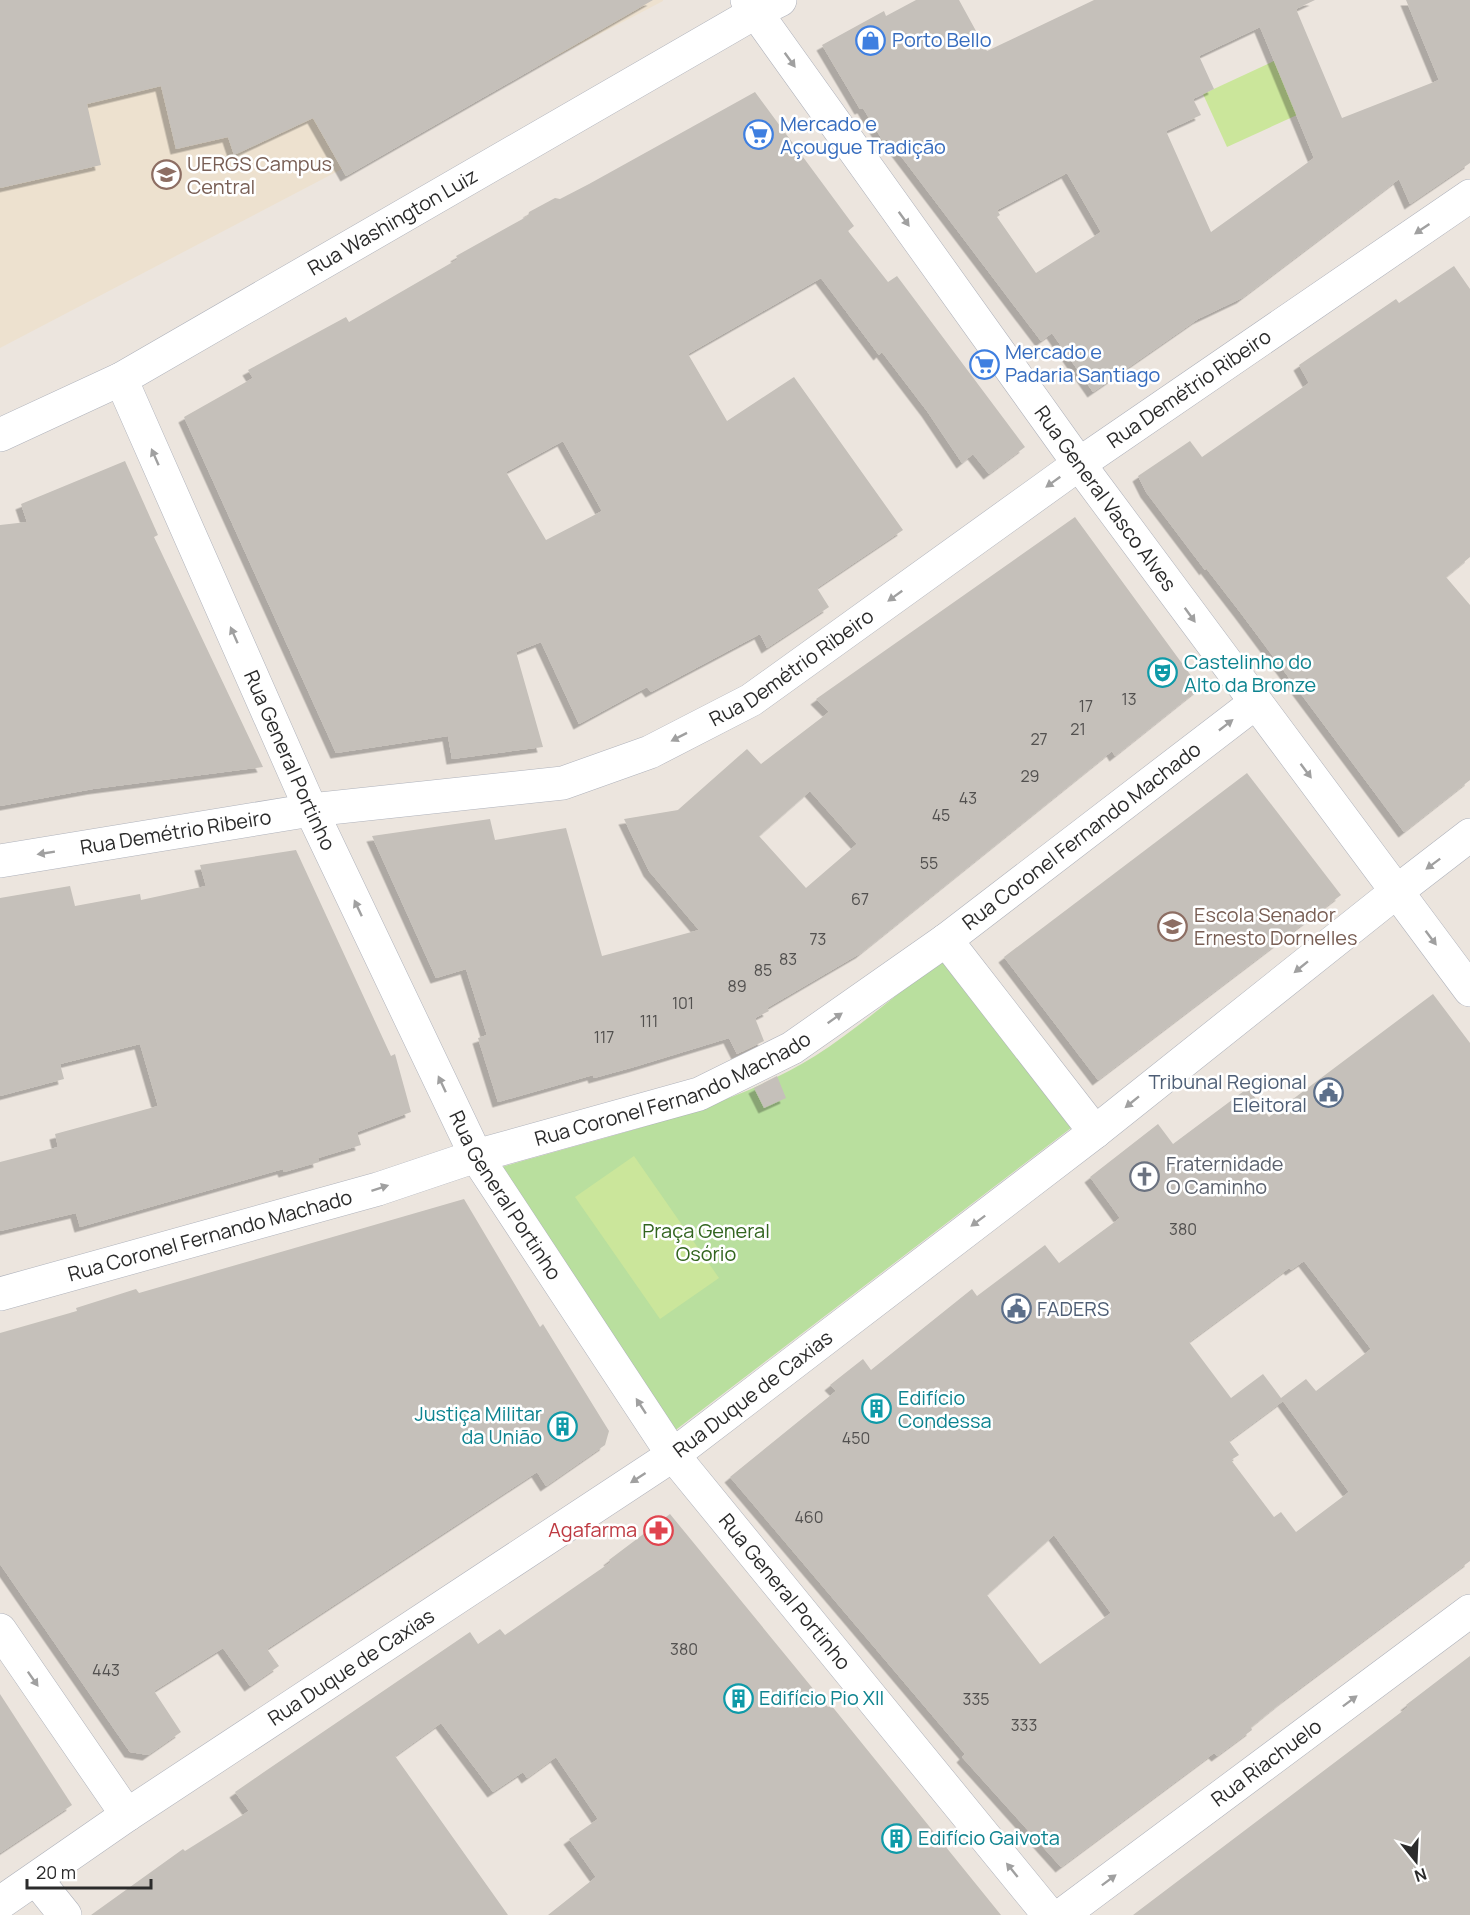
<svg xmlns="http://www.w3.org/2000/svg" width="1470" height="1915" font-family="Manrope,sans-serif">
<style>
.education{fill:#ede1cf}
.green{fill:#b9df9e}
.pitch{fill:#cbe69b}
.building{fill:#c5c0ba;fill-rule:evenodd;filter:url(#shadow)}
.lines{fill:none;stroke-linecap:round;stroke-linejoin:round}
.street-casing{stroke:#afb2bb;stroke-width:34}
.secondary-casing{stroke:#afb2bb;stroke-width:34}
.street{stroke:#fff;stroke-width:33}
.secondary{stroke:#fff;stroke-width:33}
.oneway{fill:#a0a0a0}
.labels{text-anchor:middle;stroke-width:5;stroke-linejoin:round;paint-order:stroke}
.number-label{font-size:16px;fill:#52504f}
.shop-label{font-size:20px;fill:#366cbe;stroke:#fff;text-anchor:start}
.education-label{font-size:20px;fill:#785e54;stroke:#fff;text-anchor:start}
.street-label{font-size:20px;fill:#2b2b2b;stroke:#fff}
.culture-label{font-size:20px;fill:#0d838f;stroke:#fff;text-anchor:start}
.service-label{font-size:20px;fill:#4e5e75;stroke:#fff;text-anchor:end}
.worship-label{font-size:20px;fill:#5b616d;stroke:#fff;text-anchor:start}
.park-label{font-size:20px;fill:#32651f;stroke:#fff}
.health-label{font-size:20px;fill:#be3a42;stroke:#fff;text-anchor:end}
</style>
<defs>
<filter id="shadow"><feDropShadow dx="-5.5" dy="5.5" stdDeviation="0" flood-color="#0004"/></filter>
</defs>
<rect width="100%" height="100%" fill="#ece5de"/>
<!-- education -->
<path class="education" d="M0 0H663V1L0 348Z"/>
<!-- green -->
<path class="green" d="M942 960 1075 1125 673 1432 502 1167C601 1137 727 1111 815 1056 859 1028 900 991 942 960Z"/>
<!-- pitch -->
<g class="pitch">
<path d="M1274 61 1297 115 1227 147 1203 94Z"/>
<path d="M634 1156 719 1278 660 1319 575 1197Z"/>
</g>
<!-- building -->
<g class="building">
<path d="M0 0H653L346 176 313 118 234 155 228 137 176 149 161 86 87 104 101 165 0 188Z"/>
<path d="M916 0H959L987 51 1094 0H1315L1296 9 1342 118 1439 80 1406 0H1470V163L1410 204 1399 179 1242 298 1198 319 1093 392 1052 333 1041 341 888 139 883 141 863 108 860 109 822 45 884 11 886 16ZM1260 27 1314 158 1211 232 1166 131 1201 115 1193 99 1214 89 1199 56ZM1067 173 1101 232 1036 273 997 217 1000 215 997 210Z"/>
<path d="M755 92 854 226 848 231 888 282 897 276 1025 447 989 474 973 454 962 463 927 411 882 352 879 355 821 278 688 354 727 421 794 377 903 530 817 588 829 607 767 648 760 634 651 692 647 687 579 724 541 642 516 652 543 747 452 759 448 736 336 753 184 417 253 378 248 370 346 317 349 322 458 259 456 256 528 216 529 212 555 198 560 199 589 184ZM563 441 602 511 546 540 506 472Z"/>
<path d="M1454 266 1470 289V557L1446 577 1470 605V780L1404 832 1240 612 1206 568 1205 570 1146 492 1138 476 1190 441 1202 457 1309 383 1299 365 1396 299 1399 303Z"/>
<path d="M125 461 158 535 154 537 263 767 93 789 0 806V525L27 522 21 504Z"/>
<path d="M1075 517 1200 688 1115 756 1112 751 861 953 767 1008 769 1011 755 1018 764 1041 737 1054 729 1038 634 1067 594 1078 593 1075 498 1102 478 1038 487 1035 466 969 436 978 372 836 490 819 495 840 566 828 602 956 699 930 649 871 624 819 678 810 747 749 761 764 829 712 816 699ZM810 791 857 844 806 888 759 836Z"/>
<path d="M1247 773 1341 895 1098 1080 1004 957Z"/>
<path d="M296 850 391 1056 395 1054 411 1112 357 1132 361 1145 318 1158 319 1162 284 1172 283 1169 80 1227 76 1213 0 1231V1162L58 1147 55 1134 158 1106 140 1044 60 1064 64 1079 0 1096V898L70 886 75 906 140 894 141 900 206 886 200 865Z"/>
<path d="M1433 994 1470 1043V1561L1284 1700 1251 1727 1252 1730 1217 1756 1214 1753 1061 1867 962 1757 965 1754 730 1477 836 1391 830 1385 863 1359 871 1370 972 1289 977 1296 1045 1245 1059 1263 1120 1218 1090 1177 1158 1124 1173 1144 1248 1088 1269 1117ZM1304 1261 1371 1349 1316 1391 1306 1379 1281 1398 1263 1374 1231 1398 1189 1342 1289 1268 1291 1270ZM1283 1401 1349 1492 1296 1532 1281 1512 1274 1517 1231 1460 1239 1455 1229 1441ZM1054 1535 1111 1613 1040 1664 987 1595Z"/>
<path d="M777 1076 786 1098 764 1108 754 1088Z"/>
<path d="M464 1199 540 1327 543 1324 609 1431 605 1445 546 1486 537 1472 267 1649 279 1666 250 1686 223 1648 154 1691 181 1732 148 1755 130 1752 0 1564V1333L77 1311 76 1308 136 1289 139 1293Z"/>
<path d="M670 1514 828 1707 831 1705 1001 1915H548L596 1877 569 1839 598 1819 556 1757 527 1778 523 1772 493 1792 441 1723 395 1756 508 1915H91L183 1849 185 1851 249 1811 235 1792 264 1772 470 1632 478 1644 500 1629 505 1635 611 1562 609 1560Z"/>
<path d="M1470 1656V1915H1133L1408 1707 1406 1705Z"/>
<path d="M0 1694 72 1805 0 1853Z"/>
</g>
<g class="lines">
<defs>
<g id="street">
<path d="M756 12 780 0"/>
<path id="s1" d="M121 379 311 810 476 1156 673 1455 1049 1915"/>
<path id="s2" d="M0 861 311 810 563 783 650 752 751 700 1079 464 1470 196"/>
<path d="M1396 892 1470 835"/>
<path d="M946 940 1095 1132"/>
<path id="s3" d="M0 1294 378 1189 476 1156 699 1094 792 1048 946 940 1255 703"/>
<path d="M0 1630 127 1815"/>
<path d="M36 1879 65 1915"/>
<path id="s4" d="M1062 1915 1470 1611"/>
</g>
<g id="secondary">
<path id="s5" d="M747 0 1079 464 1470 990"/>
<path id="s6" d="M0 435 121 379 756 12"/>
<path id="s7" d="M0 1903 127 1815 673 1455 1095 1132 1396 892"/>
</g>
</defs>
<!-- street casing -->
<use href="#street" class="street-casing"/>
<!-- secondary casing -->
<use href="#secondary" class="secondary-casing"/>
<!-- street -->
<use href="#street" class="street"/>
<!-- secondary -->
<use href="#secondary" class="secondary"/>
</g>
<!-- one-way arrows -->
<defs><path id="oneway-solid" d="M-6-.8H1V-3.2L6.5 0L1 3.2V.8H-6Z" transform="scale(1.5)"/></defs>
<g class="oneway">
<use href="#oneway-solid" transform="translate(790 60) rotate(54)"/>
<use href="#oneway-solid" transform="translate(904 219) rotate(54)"/>
<use href="#oneway-solid" transform="translate(1422 229) rotate(146)"/>
<use href="#oneway-solid" transform="translate(155 457) rotate(-114)"/>
<use href="#oneway-solid" transform="translate(1053 482) rotate(144)"/>
<use href="#oneway-solid" transform="translate(895 596) rotate(144)"/>
<use href="#oneway-solid" transform="translate(1190 615) rotate(54)"/>
<use href="#oneway-solid" transform="translate(234 635) rotate(-114)"/>
<use href="#oneway-solid" transform="translate(1226 725) rotate(-38)"/>
<use href="#oneway-solid" transform="translate(679 737) rotate(153)"/>
<use href="#oneway-solid" transform="translate(1306 771) rotate(53)"/>
<use href="#oneway-solid" transform="translate(46 853) rotate(171)"/>
<use href="#oneway-solid" transform="translate(1433 864) rotate(143)"/>
<use href="#oneway-solid" transform="translate(358 908) rotate(-115)"/>
<use href="#oneway-solid" transform="translate(1431 938) rotate(53)"/>
<use href="#oneway-solid" transform="translate(1301 967) rotate(141)"/>
<use href="#oneway-solid" transform="translate(835 1018) rotate(-35)"/>
<use href="#oneway-solid" transform="translate(442 1084) rotate(-115)"/>
<use href="#oneway-solid" transform="translate(1132 1102) rotate(141)"/>
<use href="#oneway-solid" transform="translate(380 1188) rotate(-18)"/>
<use href="#oneway-solid" transform="translate(978 1221) rotate(143)"/>
<use href="#oneway-solid" transform="translate(641 1406) rotate(-123)"/>
<use href="#oneway-solid" transform="translate(638 1478) rotate(147)"/>
<use href="#oneway-solid" transform="translate(33 1679) rotate(55)"/>
<use href="#oneway-solid" transform="translate(1350 1701) rotate(-37)"/>
<use href="#oneway-solid" transform="translate(1012 1870) rotate(-129)"/>
<use href="#oneway-solid" transform="translate(1109 1880) rotate(-37)"/>
</g>
<!-- icons -->
<defs>
<symbol id="shop-ring" viewBox="-11 -11 22 22"><circle r="9.5" fill="#fff" stroke="#3f7fe0" stroke-width="1.5"/><path d="M-5-2.5h2.3a2.7 3.5 0 0 1 5.4 0H5L5.5 6h-11ZM-1.5-2.5h3a1.5 2.3 0 0 0-3 0Z" fill="#3f7fe0"/></symbol>
<symbol id="supermarket-ring" viewBox="-11 -11 22 22"><circle r="9.5" fill="#fff" stroke="#3f7fe0" stroke-width="1.5"/><path d="M-6-5.5h2.5l.6 2H6L4.5 2H-2.5L-4.4-4H-6ZM-1.5 3.2a1.3 1.3 0 1 0 .1 0ZM3 3.2a1.3 1.3 0 1 0 .1 0Z" fill="#3f7fe0"/></symbol>
<symbol id="university-ring" viewBox="-11 -11 22 22"><circle r="9.5" fill="#fff" stroke="#8d6e63" stroke-width="1.5"/><path d="M0-5L7-2L0 1L-7-2ZM-4 1L0 2.5L4 1V4Q0 6-4 4Z" fill="#8d6e63"/></symbol>
<symbol id="theatre-ring" viewBox="-11 -11 22 22"><circle r="9.5" fill="#fff" stroke="#0f9aa8" stroke-width="1.5"/><path d="M-5-5.5Q0-4 5-5.5V0Q5 5 0 6Q-5 5-5 0ZM-3.3-2.5H-1v1.5H-3.3ZM1-2.5H3.3v1.5H1ZM-2.8 1Q0 5.5 2.8 1Z" fill="#0f9aa8"/></symbol>
<symbol id="school-ring" viewBox="-11 -11 22 22"><circle r="9.5" fill="#fff" stroke="#8d6e63" stroke-width="1.5"/><path d="M0-5L7-2L0 1L-7-2ZM-4 1L0 2.5L4 1V4Q0 6-4 4Z" fill="#8d6e63"/></symbol>
<symbol id="civic-ring" viewBox="-11 -11 22 22"><circle r="9.5" fill="#fff" stroke="#5c6f8a" stroke-width="1.5"/><path d="M-.6-6.5H3V-4.5H.6V-3L4-1V1h2V6H-6V1h2V-1L-.6-3ZM-1.2 2.5V6h2.4V2.5Z" fill="#5c6f8a"/></symbol>
<symbol id="church-ring" viewBox="-11 -11 22 22"><circle r="9.5" fill="#fff" stroke="#6b7280" stroke-width="1.5"/><path d="M-1.2-6h2.4v3.5h3.3v2.4h-3.3V6h-2.4V-.1h-3.3v-2.4h3.3Z" fill="#6b7280"/></symbol>
<symbol id="building-ring" viewBox="-11 -11 22 22"><circle r="9.5" fill="#fff" stroke="#0f9aa8" stroke-width="1.5"/><path d="M-4-6H4V6H1V3H-1V6H-4ZM-2.5-4.3h1.7v1.8h-1.7ZM.8-4.3h1.7v1.8H.8ZM-2.5-1h1.7V.8h-1.7ZM.8-1h1.7V.8H.8Z" fill="#0f9aa8"/></symbol>
<symbol id="pharmacy-ring" viewBox="-11 -11 22 22"><circle r="9.5" fill="#fff" stroke="#e0444e" stroke-width="1.5"/><path d="M-2-6h4v4h4v4h-4v4h-4v-4h-4v-4h4Z" fill="#e0444e"/></symbol>
</defs>
<g fill-rule="evenodd">
<use href="#shop-ring" x="854" y="24" width="33" height="33"/>
<use href="#supermarket-ring" x="742" y="118" width="33" height="33"/>
<use href="#university-ring" x="150" y="158" width="33" height="33"/>
<use href="#supermarket-ring" x="968" y="348" width="33" height="33"/>
<use href="#theatre-ring" x="1146" y="656" width="33" height="33"/>
<use href="#school-ring" x="1156" y="910" width="33" height="33"/>
<use href="#civic-ring" x="1312" y="1076" width="33" height="33"/>
<use href="#church-ring" x="1128" y="1160" width="33" height="33"/>
<use href="#civic-ring" x="1000" y="1292" width="33" height="33"/>
<use href="#building-ring" x="860" y="1392" width="33" height="33"/>
<use href="#building-ring" x="546" y="1410" width="33" height="33"/>
<use href="#pharmacy-ring" x="642" y="1514" width="33" height="33"/>
<use href="#building-ring" x="722" y="1682" width="33" height="33"/>
<use href="#building-ring" x="880" y="1822" width="33" height="33"/>
</g>
<g class="labels">
<!-- number labels -->
<g class="number-label">
<text x="1129" y="705">13</text>
<text x="1086" y="712">17</text>
<text x="1078" y="735">21</text>
<text x="1039" y="745">27</text>
<text x="1030" y="782">29</text>
<text x="968" y="804">43</text>
<text x="941" y="821">45</text>
<text x="929" y="869">55</text>
<text x="860" y="905">67</text>
<text x="818" y="945">73</text>
<text x="788" y="965">83</text>
<text x="763" y="976">85</text>
<text x="737" y="992">89</text>
<text x="683" y="1009">101</text>
<text x="649" y="1027">111</text>
<text x="604" y="1043">117</text>
<text x="1183" y="1235">380</text>
<text x="856" y="1444">450</text>
<text x="809" y="1523">460</text>
<text x="684" y="1655">380</text>
<text x="106" y="1676">443</text>
<text x="976" y="1705">335</text>
<text x="1024" y="1731">333</text>
</g>
<!-- shop labels -->
<g class="shop-label">
<text x="892" y="47">Porto Bello</text>
<text x="780" y="131">Mercado e<tspan x="780" dy="23">Açougue Tradição</tspan></text>
<text x="1005" y="359">Mercado e<tspan x="1005" dy="23">Padaria Santiago</tspan></text>
</g>
<!-- education labels -->
<g class="education-label">
<text x="187" y="171">UERGS Campus<tspan x="187" dy="23">Central</tspan></text>
<text x="1194" y="922">Escola Senador<tspan x="1194" dy="23">Ernesto Dornelles</tspan></text>
</g>
<!-- street labels -->
<g class="street-label">
<text dy="7" stroke="none"><textPath href="#s6" startOffset="447">Rua Washington Luiz</textPath></text>
<text dy="7" stroke="none"><textPath href="#s2" startOffset="1312">Rua Demétrio Ribeiro</textPath></text>
<text dy="7" stroke="none"><textPath href="#s5" startOffset="614">Rua General Vasco Alves</textPath></text>
<text dy="7" stroke="none"><textPath href="#s2" startOffset="826">Rua Demétrio Ribeiro</textPath></text>
<text dy="7" stroke="none"><textPath href="#s1" startOffset="417">Rua General Portinho</textPath></text>
<text dy="7" stroke="none"><textPath href="#s2" startOffset="178">Rua Demétrio Ribeiro</textPath></text>
<text dy="7" stroke="none"><textPath href="#s3" startOffset="1190">Rua Coronel Fernando Machado</textPath></text>
<text dy="7" stroke="none"><textPath href="#s3" startOffset="704">Rua Coronel Fernando Machado</textPath></text>
<text dy="7" stroke="none"><textPath href="#s1" startOffset="903">Rua General Portinho</textPath></text>
<text dy="7" stroke="none"><textPath href="#s3" startOffset="218">Rua Coronel Fernando Machado</textPath></text>
<text dy="7" stroke="none"><textPath href="#s7" startOffset="909">Rua Duque de Caxias</textPath></text>
<text dy="7" stroke="none"><textPath href="#s1" startOffset="1389">Rua General Portinho</textPath></text>
<text dy="7" stroke="none"><textPath href="#s7" startOffset="423">Rua Duque de Caxias</textPath></text>
<text dy="7" stroke="none"><textPath href="#s4" startOffset="255">Rua Riachuelo</textPath></text>
</g>
<!-- culture labels -->
<g class="culture-label">
<text x="1184" y="669">Castelinho do<tspan x="1184" dy="23">Alto da Bronze</tspan></text>
<text x="898" y="1405">Edifício<tspan x="898" dy="23">Condessa</tspan></text>
<text x="542" y="1421" text-anchor="end">Justiça Militar<tspan x="542" dy="23">da União</tspan></text>
<text x="759" y="1705">Edifício Pio XII</text>
<text x="918" y="1845">Edifício Gaivota</text>
</g>
<!-- service labels -->
<g class="service-label">
<text x="1307" y="1089">Tribunal Regional<tspan x="1307" dy="23">Eleitoral</tspan></text>
<text x="1037" y="1316" text-anchor="start">FADERS</text>
</g>
<!-- worship labels -->
<g class="worship-label">
<text x="1166" y="1171">Fraternidade<tspan x="1166" dy="23">O Caminho</tspan></text>
</g>
<!-- park labels -->
<g class="park-label">
<text x="706" y="1238">Praça General<tspan x="706" dy="23">Osório</tspan></text>
</g>
<!-- health labels -->
<g class="health-label">
<text x="637" y="1537">Agafarma</text>
</g>
</g>
<!-- north arrow -->
<g transform="translate(1416 1861) rotate(162)" stroke="#ffffff" stroke-width="4.5" paint-order="stroke">
<path d="M0-4.5L10 22L0 15L-10 22Z" fill="#2b2b2b"/>
<text y="-9" font-size="16" font-weight="bold" text-anchor="middle" fill="#2b2b2b">N</text>
</g>
<!-- scale -->
<path d="M27 1879v9h124v-9" fill="none" stroke="#2b2b2b" stroke-width="3"/>
<text x="36" y="1879" font-size="18" fill="#2b2b2b" stroke="#ffffff" stroke-width="4.5" paint-order="stroke">20 m</text>
</svg>
